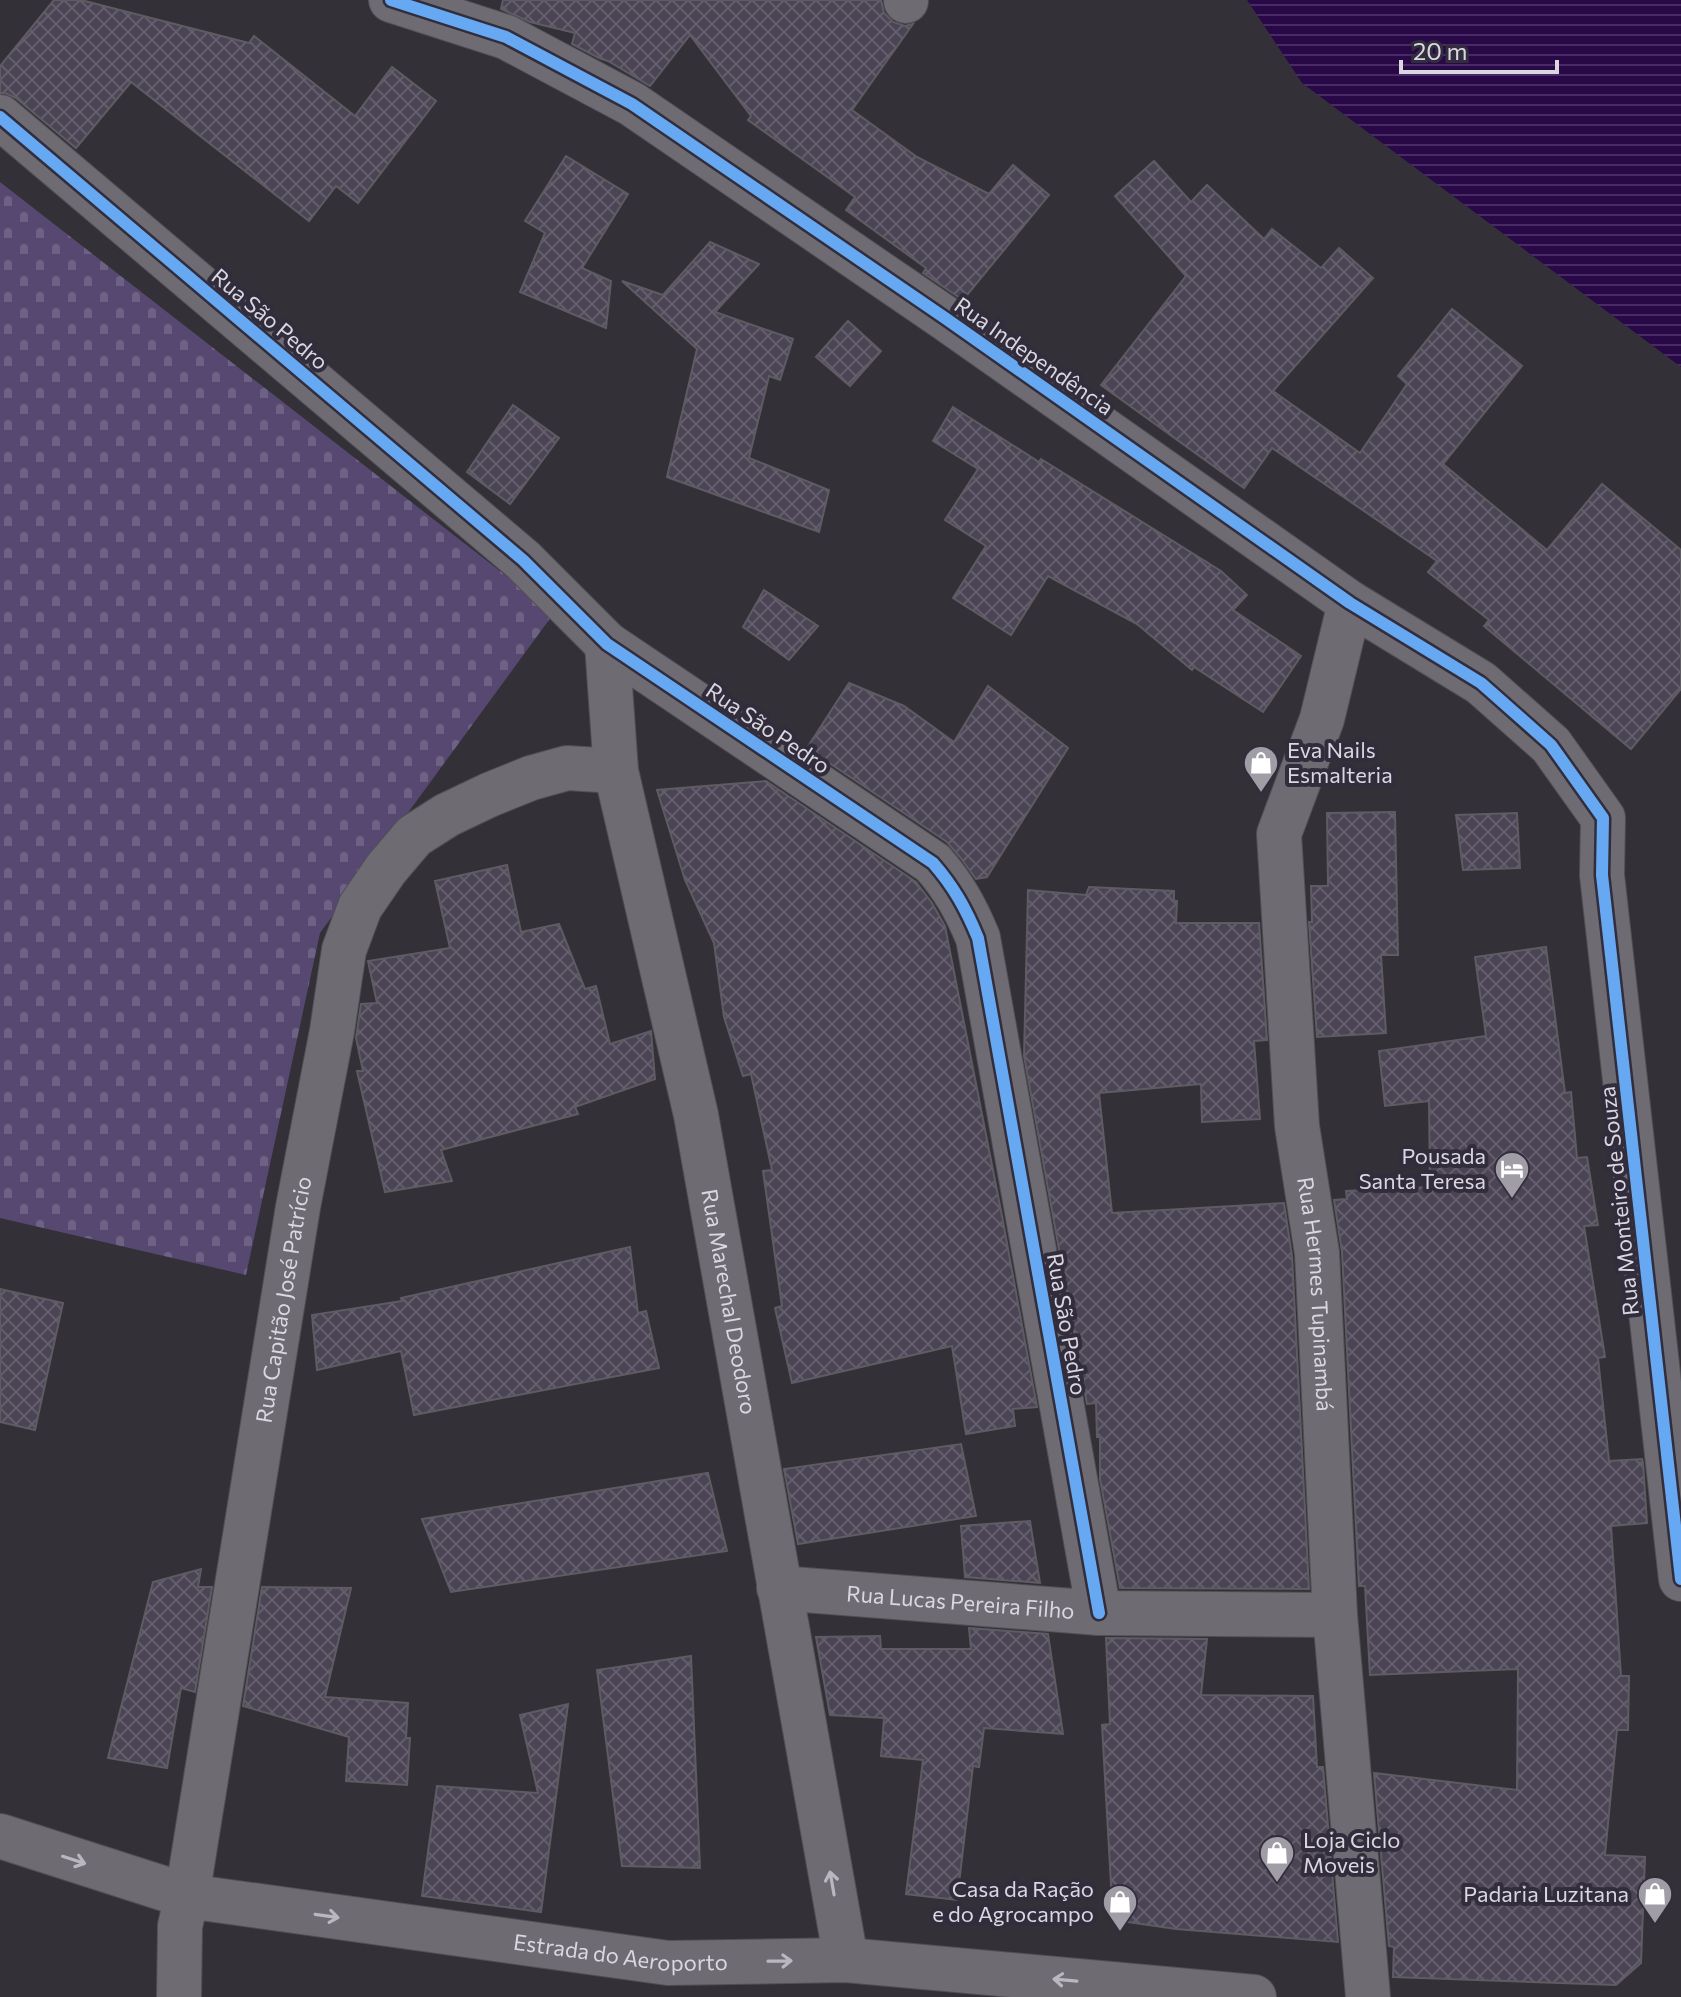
<svg xmlns="http://www.w3.org/2000/svg" width="1681" height="1997" font-family="Commissioner,sans-serif">
<style>
.cemetery{fill:url(#cemetery-stones)}
.water{fill:url(#water-rules)}
.building{fill:url(#building-cross-hatch);stroke:#5e5c63;stroke-width:2}
.lines{fill:none;stroke-linecap:round;stroke-linejoin:round}
.minor-casing{stroke:#514f56;stroke-width:46}
.minor{stroke:#6e6c72;stroke-width:44}
.cycleway-casing{stroke:#322d3c;stroke-width:17}
.cycleway{stroke:#66a8f1;stroke-width:12}
.oneway{stroke:#bab7c0}
.labels{text-anchor:middle;stroke-width:8;stroke-linejoin:round;paint-order:stroke}
.street-label{font-size:22px;fill:#dad7e1;stroke:#322d3c}
.poi-label{font-size:22px;fill:#dad7e1;stroke:#322d3c;text-anchor:end}
</style>
<defs>
<pattern id="cemetery-stones" width="16" height="16" patternUnits="userSpaceOnUse" patternTransform="scale(2)"><rect width="16" height="16" fill="#564870"/><path d="M2 7V4a2 2 0 0 1 4 0v3zM10 15v-3a2 2 0 0 1 4 0v3z" fill="#6e6284"/></pattern>
<pattern id="water-rules" width="6" height="5" patternUnits="userSpaceOnUse" patternTransform="scale(2)"><rect width="6" height="5" fill="#290848"/><path d="M0 2.5h6" fill="none" stroke="#472b62"/></pattern>
<pattern id="building-cross-hatch" width="8" height="8" patternUnits="userSpaceOnUse" patternTransform="scale(2)"><rect width="8" height="8" fill="#4b4454"/><path d="M0 0l8 8M0 8l8-8" fill="none" stroke="#645e6c"/></pattern>
</defs>
<rect width="100%" height="100%" fill="#333038"/>
<!-- cemetery -->
<path class="cemetery" d="M0 182 554 613 320 933 246 1275 0 1218Z"/>
<!-- water -->
<path class="water" d="M1247 0H1681V367L1302 83Z"/>
<!-- building -->
<g class="building">
<path d="M54 0H81L249 43 254 36 355 116 392 67 436 101 358 203 336 186 309 221 131 82 76 148 16 98 5 93H0V66Z"/>
<path d="M503 0H881L884 13 893 22 905 26 913 24 852 110 917 157 989 194 1013 165 1049 195 963 300 923 273 926 268 846 210 855 197 748 120 751 116 690 35 650 86 608 61 599 58 572 44 575 33 530 22 501 9Z"/>
<path d="M566 156 628 194 582 268 611 281 606 328 520 292 545 233 525 221Z"/>
<path d="M1154 161 1191 202 1207 185 1264 239 1272 229 1321 268 1339 248 1373 278 1273 391 1360 453 1407 384 1398 376 1452 309 1522 366 1443 464 1547 550 1602 484 1681 550V689L1631 749 1484 626 1489 620 1428 572 1437 561 1272 448 1244 488 1101 385 1186 276 1115 196Z"/>
<path d="M710 242 759 264 715 312 793 339 780 380 769 376 749 458 829 490 819 532 667 477 697 349 622 281 663 295Z"/>
<path d="M848 321 881 351 850 386 816 357Z"/>
<path d="M513 405 559 438 510 504 467 472Z"/>
<path d="M953 407 1039 462 1041 459 1221 571 1247 595 1233 610 1301 656 1263 712 1194 667 1192 670 1137 624 1048 576 1011 635 953 598 986 546 945 520 978 469 933 441Z"/>
<path d="M764 590 818 626 789 660 743 627Z"/>
<path d="M849 683 904 706 954 742 988 686 1068 748 987 877 976 879 960 857 947 842 807 748Z"/>
<path d="M766 781 916 882 932 903 945 926 1002 1216 1037 1407 1013 1409 1015 1426 966 1434 952 1346 792 1383 775 1308 782 1306 763 1171 772 1170 751 1074 743 1076 724 1017 714 943 685 880 657 790Z"/>
<path d="M1395 812 1398 955H1381L1386 1033 1317 1037 1309 922H1312L1311 886H1328L1327 813Z"/>
<path d="M1517 813 1520 868 1463 870 1456 815Z"/>
<path d="M507 865 521 932 559 924 585 989 596 986 610 1044 651 1031 655 1079 575 1107 578 1114 441 1150 452 1181 385 1192 357 1071H363L356 1038 361 1004 377 1003 368 961 450 948 435 881Z"/>
<path d="M1089 887 1174 891V901H1177L1176 923H1259L1267 1040 1254 1041 1260 1119 1202 1122 1201 1084 1099 1093 1112 1213 1284 1203 1292 1256 1309 1589 1120 1588 1100 1479V1437H1097L1096 1403 1087 1404 1024 1056 1028 890 1086 895Z"/>
<path d="M1546 947 1565 1093 1571 1092 1577 1158 1587 1157 1598 1225 1584 1226 1605 1357 1598 1358 1609 1461 1642 1459 1643 1463 1647 1523 1611 1526 1621 1676H1629L1628 1730H1617L1605 1855 1645 1857 1641 1963 1616 1985 1393 1977 1394 1947 1389 1946 1374 1773 1517 1790 1518 1669 1370 1675 1365 1586H1359L1342 1252 1334 1200 1347 1199 1346 1191 1430 1187 1429 1101 1385 1106 1379 1051 1486 1036 1475 957Z"/>
<path d="M630 1247 638 1313 646 1311 659 1368 414 1415 401 1351 317 1370 312 1315 402 1301 401 1298Z"/>
<path d="M0 1289 63 1303 35 1430 0 1422Z"/>
<path d="M961 1444 976 1516 798 1544 784 1469Z"/>
<path d="M708 1473 727 1551 451 1592 422 1519Z"/>
<path d="M1030 1521 1040 1583 965 1577 961 1526Z"/>
<path d="M201 1569 198 1587H212L195 1692 181 1688 167 1768 108 1758 153 1582Z"/>
<path d="M262 1587 351 1588 325 1697 408 1703 406 1738H410L407 1785 346 1781 349 1737 243 1706Z"/>
<path d="M969 1628 1048 1634 1063 1734 984 1728 979 1767 973 1766 957 1900 906 1894 923 1760 881 1756 884 1718 830 1715 816 1637 880 1636 881 1649H971Z"/>
<path d="M1106 1638 1207 1639 1201 1695 1313 1696 1317 1767H1323L1338 1942 1176 1929 1113 1920 1102 1725 1110 1724Z"/>
<path d="M691 1656 700 1868 622 1866 597 1670Z"/>
<path d="M568 1704 541 1912 422 1896 437 1786 538 1793 520 1715Z"/>
</g>
<g class="lines">
<defs>
<g id="minor">
<path d="M391 0 506 37 632 104 945 318 1350 603 1481 683 1551 745 1603 818 1602 875 1681 1579"/>
<path d="M906 0V1"/>
<path d="M0 117 523 560 607 644 933 863C954 887 966 909 978 938L1099 1613"/>
<path id="s1" d="M1350 603 1322 719 1279 834 1297 1126 1317 1253 1335 1615 1368 1997"/>
<path id="s2" d="M607 644 616 771 696 1115 846 1960"/>
<path id="s3" d="M779 1588 1099 1613 1335 1615"/>
<path id="s4" d="M0 1836 187 1896 668 1963 846 1960 1254 1997"/>
<path id="s5" d="M179 1997 180 1926 187 1896 298 1207 332 1031 344 950 360 907 386 869 414 836 447 815 489 795 531 778 567 768 616 771"/>
</g>
</defs>
<!-- minor casing -->
<use href="#minor" class="minor-casing"/>
<!-- minor -->
<use href="#minor" class="minor"/>
<defs>
<g id="cycleway">
<path d="M391 0 506 37 632 104 945 318 1350 603 1481 683 1551 745 1603 818 1602 875 1681 1579"/>
<path d="M0 117 523 560 607 644 933 863C954 887 966 909 978 938L1099 1613"/>
</g>
</defs>
<!-- cycleway casing -->
<use href="#cycleway" class="cycleway-casing"/>
<!-- cycleway -->
<use href="#cycleway" class="cycleway"/>
</g>
<!-- one-way arrows -->
<defs><path id="oneway-shaft" d="M-6 0H5M1.5-3L5.5 0L1.5 3" fill="none" stroke-width="1.6" stroke-linecap="round" stroke-linejoin="round" transform="scale(2)"/></defs>
<g class="oneway">
<use href="#oneway-shaft" transform="translate(74 1860) rotate(18)"/>
<use href="#oneway-shaft" transform="translate(832 1883) rotate(-100)"/>
<use href="#oneway-shaft" transform="translate(327 1916) rotate(8)"/>
<use href="#oneway-shaft" transform="translate(780 1961) rotate(-1)"/>
<use href="#oneway-shaft" transform="translate(1065 1980) rotate(-175)"/>
</g>
<!-- icons -->
<defs>
<symbol id="shop-pin" viewBox="-11 -11 22 30"><path d="M0 17L-7.5 6A9.5 9.5 0 1 1 7.5 6Z" fill="#a09da6" stroke="#322d3c"/><path d="M-5-2.5h2.3a2.7 3.5 0 0 1 5.4 0H5L5.5 6h-11ZM-1.5-2.5h3a1.5 2.3 0 0 0-3 0Z" fill="#fff"/></symbol>
<symbol id="hotel-pin" viewBox="-11 -11 22 30"><path d="M0 17L-7.5 6A9.5 9.5 0 1 1 7.5 6Z" fill="#a09da6" stroke="#322d3c"/><path d="M-6-4.5h1.5V1H6V5H4.5V3h-9V5H-6ZM-4 0a1.8 1.8 0 1 1 3.6 0ZM.5 0V-2.5h3Q6-2.5 6 0Z" fill="#fff"/></symbol>
</defs>
<g fill-rule="evenodd">
<use href="#shop-pin" x="1241" y="743" width="40" height="54"/>
<use href="#hotel-pin" x="1492" y="1149" width="40" height="54"/>
<use href="#shop-pin" x="1257" y="1833" width="40" height="54"/>
<use href="#shop-pin" x="1635" y="1874" width="40" height="54"/>
<use href="#shop-pin" x="1100" y="1882" width="40" height="54"/>
</g>
<g class="labels">
<!-- street labels -->
<g class="street-label">
<text transform="translate(270 319) rotate(40)" y="8">Rua São Pedro</text>
<text transform="translate(1034 356) rotate(35)" y="8">Rua Independência</text>
<text transform="translate(768 728) rotate(34)" y="8">Rua São Pedro</text>
<text transform="translate(1619 1201) rotate(-96)" y="8">Rua Monteiro de Souza</text>
<text dy="8" stroke="none"><textPath href="#s1" startOffset="704">Rua Hermes Tupinambá</textPath></text>
<text dy="8" stroke="none"><textPath href="#s5" startOffset="706">Rua Capitão José Patrício</textPath></text>
<text dy="8" stroke="none"><textPath href="#s2" startOffset="670">Rua Marechal Deodoro</textPath></text>
<text transform="translate(1067 1324) rotate(80)" y="8">Rua São Pedro</text>
<text dy="8" stroke="none"><textPath href="#s3" startOffset="182">Rua Lucas Pereira Filho</textPath></text>
<text dy="8" stroke="none"><textPath href="#s4" startOffset="634">Estrada do Aeroporto</textPath></text>
</g>
<!-- poi labels -->
<g class="poi-label">
<text x="1287" y="758" text-anchor="start">Eva Nails<tspan x="1287" dy="25">Esmalteria</tspan></text>
<text x="1486" y="1164">Pousada<tspan x="1486" dy="25">Santa Teresa</tspan></text>
<text x="1303" y="1848" text-anchor="start">Loja Ciclo<tspan x="1303" dy="25">Moveis</tspan></text>
<text x="1094" y="1897">Casa da Ração<tspan x="1094" dy="25">e do Agrocampo</tspan></text>
<text x="1629" y="1902">Padaria Luzitana</text>
</g>
</g>
<!-- scale -->
<path d="M1401 60v12h156v-12" fill="none" stroke="#dad7e1" stroke-width="4"/>
<text x="1413" y="60" font-size="24" fill="#dad7e1" stroke="#322d3c" stroke-width="6" paint-order="stroke">20 m</text>
</svg>
